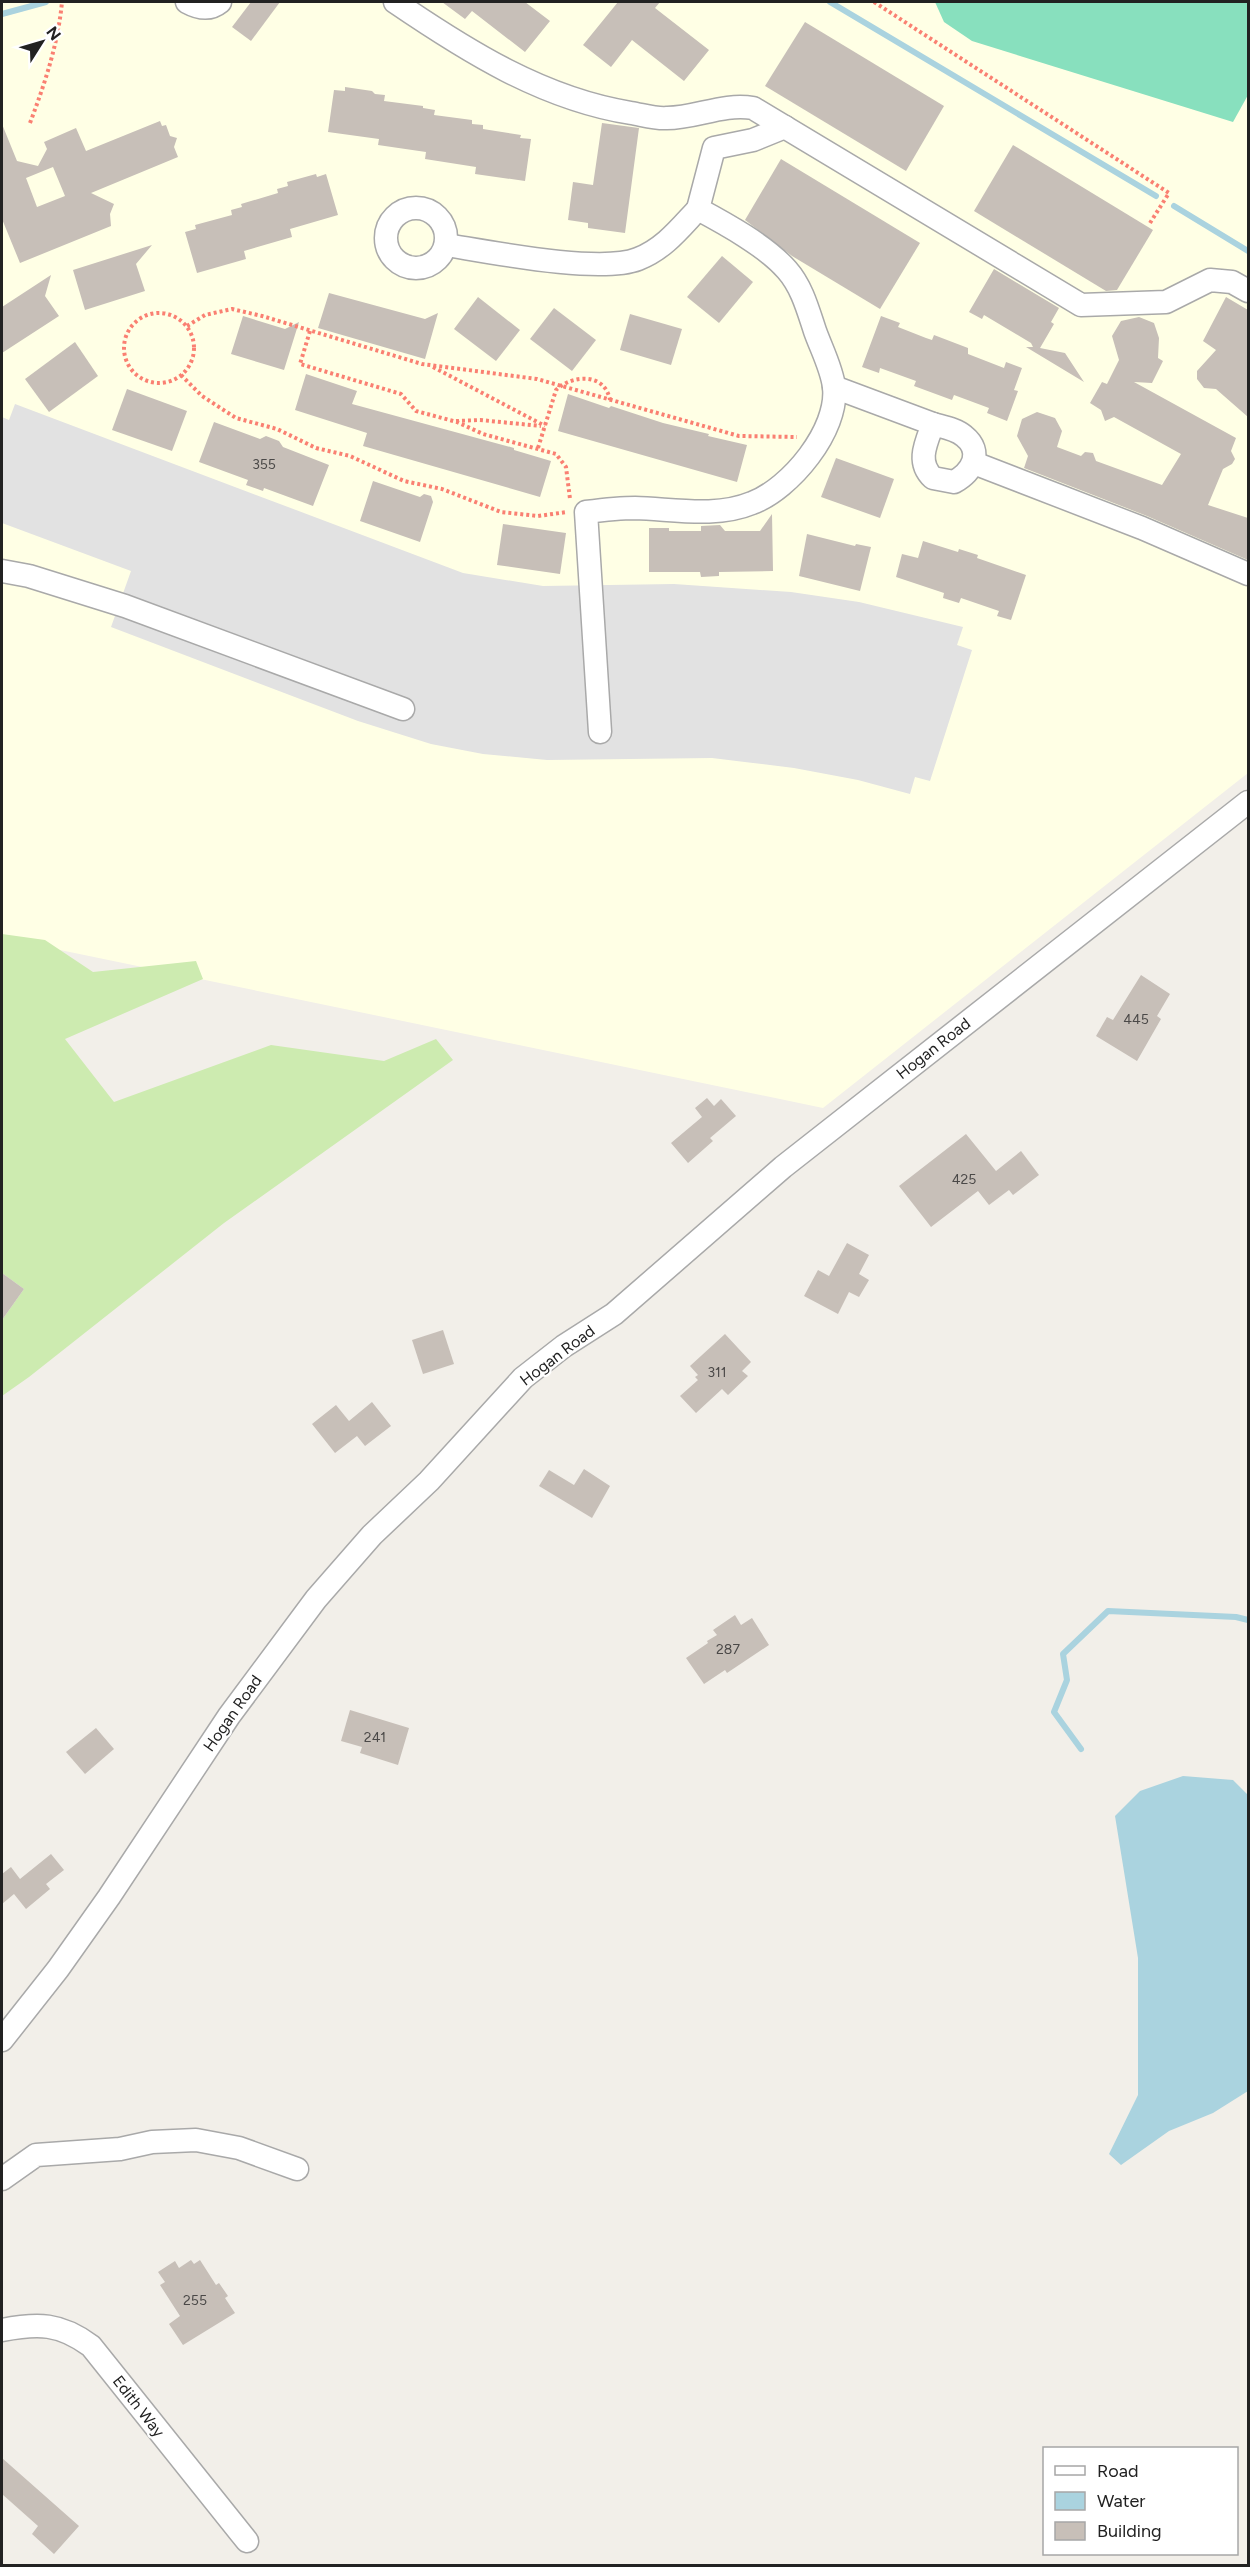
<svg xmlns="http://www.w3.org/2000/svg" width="1250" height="2567" font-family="Figtree,sans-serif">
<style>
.education{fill:#ffffe5}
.grass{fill:#cdebb0}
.pitch{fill:#88e0be}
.parking{fill:#e2e2e2}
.water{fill:#aad3df}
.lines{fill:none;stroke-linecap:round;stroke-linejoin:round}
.stream{stroke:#aad3df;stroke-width:6}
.building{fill:#c7bfb8;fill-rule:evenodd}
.minor-casing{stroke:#a9a9a9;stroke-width:25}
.path{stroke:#fa8072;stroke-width:4;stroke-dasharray:3 3;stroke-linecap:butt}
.minor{stroke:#fff;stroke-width:22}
.labels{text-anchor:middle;stroke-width:4.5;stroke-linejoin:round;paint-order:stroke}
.number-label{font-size:14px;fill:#4b4948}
.street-label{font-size:16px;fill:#222;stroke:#fff}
</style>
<rect width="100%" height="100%" fill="#f2efe9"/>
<!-- education -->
<path class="education" d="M2 2H1248V773L823 1108 2 938Z"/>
<!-- grass -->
<path class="grass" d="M2 934 45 940 93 972 196 961 203 979 65 1039 114 1102 271 1045 384 1061 436 1039 453 1060 224 1223 29 1377 2 1396V1320L24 1289 2 1273Z"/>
<!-- pitch -->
<path class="pitch" d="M935 2H1248V95L1233 122 972 41 944 22Z"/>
<!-- parking -->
<path class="parking" d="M15 404 463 573 543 586 674 584 791 592 859 602 963 627 957 645 972 650 930 781 915 777 910 794 858 780 794 768 712 758 547 760 483 754 431 744 358 721 111 627 131 571 2 523V417L9 420Z"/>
<!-- water -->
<path class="water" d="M1183 1776 1233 1780 1248 1795V2091L1213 2113 1169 2131 1121 2165 1109 2154 1138 2095V1958L1115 1816 1140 1791Z"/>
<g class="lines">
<!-- stream -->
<g class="stream">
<path d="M830 2 1156 196"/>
<path d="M2 14 46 2"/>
<path d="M1174 206 1248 251"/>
<path d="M1081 1749 1054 1712 1067 1680 1063 1654 1108 1611 1236 1617 1248 1620"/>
</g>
</g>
<!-- building -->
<g class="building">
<path d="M251 2H280L251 41 232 27Z"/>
<path d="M442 2H525L550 21 525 52 472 11 465 19Z"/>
<path d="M618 2H660L655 8 709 50 684 81 632 40 611 67 583 45Z"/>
<path d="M805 22 944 106 906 171 765 86Z"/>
<path d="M345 87 372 91 375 94 385 95 384 101 423 106V108L435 110 434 115 472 120V124L483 125V129L521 135 520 138 531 139 525 181 475 174 476 167 425 159 426 152 378 145 379 139 328 132 334 90 345 91Z"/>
<path d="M160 121 162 126 166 125 170 136 177 138 174 147 178 157 91 193 114 204 110 214 111 226 20 263 2 219V124L17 161 38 166 47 149 44 142 76 128 86 151ZM53 167 65 196 37 207 26 178Z"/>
<path d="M602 123 639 128 625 233 588 228V223L568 220 573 182 593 185Z"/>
<path d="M1013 145 1153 230 1117 290 1106 291 974 211Z"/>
<path d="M781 159 920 243 880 309 792 256 745 220Z"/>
<path d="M316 174 317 177 326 174 338 215 290 229 292 237 244 251 246 259 197 273 185 232 196 229 195 225 232 215 231 210 242 207 241 204 278 193 277 189 288 186 287 182Z"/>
<path d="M152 245 136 264 145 291 85 310 73 270Z"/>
<path d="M722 256 753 282 719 323 687 297Z"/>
<path d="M994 269 1059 308 1051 322 1054 324 1040 348 1065 353 1084 382 1026 347H1033L1031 343 984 315 982 319 969 312Z"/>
<path d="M51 275 45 296 59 316 2 353V307Z"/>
<path d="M329 293 425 319 438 313 425 359 318 328Z"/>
<path d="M478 297 520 330 496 361 454 329Z"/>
<path d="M1226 297 1248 310V417L1216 389 1204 388 1197 379V371L1216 350 1203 341Z"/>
<path d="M554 308 596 340 572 371 530 339Z"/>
<path d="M630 314 682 329 671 365 620 350Z"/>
<path d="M243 316 285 329 299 322 284 370 231 354Z"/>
<path d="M881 316 900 323 898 327 926 338 932 340 934 335 968 348V354L1004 368 1006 362 1022 368 1014 390 1018 391 1007 421 987 413 989 408 954 395 952 400 914 386 916 381 880 368 879 373 862 367Z"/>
<path d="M1139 317 1154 323 1159 338 1158 358 1163 361 1152 383 1134 382 1236 438 1231 451 1235 459 1232 464 1223 469 1208 505 1248 518V560L1147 516 1024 468 1028 456 1017 436 1022 419 1037 412 1055 418 1062 431 1057 447 1081 456 1085 452 1093 453 1096 461 1162 485 1181 454 1114 417 1105 421 1101 410 1090 403 1102 382 1107 384 1119 360 1112 336 1121 321Z"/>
<path d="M75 342 98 376 49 412 25 379Z"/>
<path d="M306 374 357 391 352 404 514 448V450L551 461 540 497 363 446 367 433 295 410Z"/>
<path d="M127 389 187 411 172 451 112 430Z"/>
<path d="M568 394 609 408 611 406 663 423 709 434 708 436 747 445 737 482 558 431Z"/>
<path d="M214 422 260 439 266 436 279 441 283 447 329 465 313 506 264 488 263 491 246 485 248 480 199 462Z"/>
<path d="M836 458 894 479 880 518 821 497Z"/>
<path d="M373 481 420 497 424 494 431 496 433 502 420 542 360 521Z"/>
<path d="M772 514 773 571 719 572V576L701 577 700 572H649V528H669V531H701V526L720 525 725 531H760Z"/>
<path d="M503 524 566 533 560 574 497 565Z"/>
<path d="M807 534 855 546 856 544 871 547 860 591 799 576Z"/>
<path d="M923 541 958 552 959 549 978 555 977 558 1026 575 1011 620 997 616 999 611 961 598 959 603 943 598 944 593 896 577 902 554 918 558Z"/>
<path d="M1141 975 1170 994 1157 1016 1161 1019 1137 1061 1096 1036 1107 1017 1113 1020Z"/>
<path d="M707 1098 714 1106 721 1099 736 1116 710 1138 713 1141 688 1163 671 1143 702 1117 695 1108Z"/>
<path d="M966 1134 996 1171 1021 1151 1039 1175 1013 1195 1009 1190 989 1205 978 1191 931 1227 899 1186Z"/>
<path d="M847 1243 869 1255 859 1274 869 1280 859 1297 849 1292 838 1314 804 1296 818 1270 829 1276Z"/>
<path d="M2 1273 24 1289 2 1320Z"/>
<path d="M443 1330 454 1364 423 1374 412 1340Z"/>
<path d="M725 1334 751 1362 742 1371 748 1376 728 1395 722 1389 696 1413 680 1396 698 1380 695 1377 698 1375 690 1366Z"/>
<path d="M372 1402 391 1426 365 1446 357 1436 335 1453 312 1424 336 1405 349 1421Z"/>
<path d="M584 1469 610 1486 592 1518 539 1486 549 1470 574 1485Z"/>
<path d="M735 1615 741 1625 752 1618 769 1645 727 1673 725 1670 704 1684 686 1658 708 1643 707 1641 717 1635 713 1630Z"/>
<path d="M350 1710 409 1728 398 1765 360 1753 362 1747 341 1741Z"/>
<path d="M96 1728 114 1749 85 1774 66 1752Z"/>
<path d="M51 1854 64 1870 46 1884 50 1889 26 1909 14 1894 2 1904V1874L11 1867 20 1879Z"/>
<path d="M191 2260 194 2264 200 2260 216 2285 219 2283 228 2296 225 2298 235 2313 183 2345 169 2324 180 2316 160 2285 165 2282 158 2272 175 2261 179 2268Z"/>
<path d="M2 2458 79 2526 54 2554 32 2534 38 2526 2 2494Z"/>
</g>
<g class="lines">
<defs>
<g id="minor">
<path d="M187 2C198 8 209 11 220 2"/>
<path d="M395 2C467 51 543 99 631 113 643 115 656 119 667 118 696 118 723 103 753 108L1081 305 1166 302 1210 280 1232 282 1248 291"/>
<circle cx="416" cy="238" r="30"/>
<path d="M446 245C490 252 600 274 638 259 664 249 680 228 698 209"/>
<path d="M834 387 933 424"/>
<path d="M933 424C943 427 956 429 964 436 984 452 972 472 954 482L933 478C916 462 926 443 933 424Z"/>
<path d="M974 463 1142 528 1248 574"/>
<path d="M2 571 29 576 125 606 403 709"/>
<path d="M600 732 586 512C602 510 619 508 635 508 673 509 716 518 752 503 790 489 839 430 834 387 832 369 821 348 815 331 808 310 802 287 787 270 766 246 726 224 698 209L714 148 753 140 785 127"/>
<path d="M2 2040 58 1969 109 1897 229 1716 316 1599 372 1535 429 1481 523 1378 564 1346 614 1314 783 1167 1248 802"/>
<path d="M2 2179 36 2155 120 2149 152 2142 196 2140 239 2148 297 2169"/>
<path d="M2 2330C38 2323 60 2323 91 2346L247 2541"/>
</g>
</defs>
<!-- minor casing -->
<use href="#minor" class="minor-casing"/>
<!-- path -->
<g class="path">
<path d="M874 2 1169 193 1150 223"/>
<path d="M30 123C45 83 58 44 62 2"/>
<circle cx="159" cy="348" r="35"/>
<path d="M187 326 205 315 232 309 262 316 422 364 537 379 739 436 797 437"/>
<path d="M310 331 300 364 401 394 416 411 457 422 483 434 556 454 566 467 570 499"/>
<path d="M433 367 545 426"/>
<path d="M181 375 202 396 236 418 277 429 316 448 350 456 404 481 442 489 501 512 538 516 567 512"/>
<path d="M456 421 480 420 541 426"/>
<path d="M538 448 556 390C573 374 605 373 610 400"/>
</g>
<!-- minor -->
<use href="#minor" class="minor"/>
</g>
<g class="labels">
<!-- number labels -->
<g class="number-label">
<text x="264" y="469">355</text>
<text x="1136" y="1024">445</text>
<text x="964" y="1184">425</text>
<text x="717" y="1377">311</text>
<text x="728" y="1654">287</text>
<text x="375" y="1742">241</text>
<text x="195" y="2305">255</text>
</g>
<!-- street labels -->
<g class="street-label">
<text transform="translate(933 1048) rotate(-38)" y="6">Hogan Road</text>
<text transform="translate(557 1355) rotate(-37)" y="6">Hogan Road</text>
<text transform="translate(232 1713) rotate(-55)" y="6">Hogan Road</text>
<text transform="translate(139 2406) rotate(52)" y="6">Edith Way</text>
</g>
</g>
<!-- border -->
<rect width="1250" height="2567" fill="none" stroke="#222222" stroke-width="6"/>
<!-- legend -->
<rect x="1043" y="2447" width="195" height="108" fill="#ffffff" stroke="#a7a7a7" stroke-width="1.5"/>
<rect x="1055" y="2466" width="30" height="9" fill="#ffffff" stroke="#a7a7a7" stroke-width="1.5"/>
<text x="1097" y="2477" font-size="18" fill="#222222">Road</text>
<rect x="1055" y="2492" width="30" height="18" fill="#aad3df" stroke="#a7a7a7" stroke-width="1.5"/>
<text x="1097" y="2507" font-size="18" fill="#222222">Water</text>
<rect x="1055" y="2522" width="30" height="18" fill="#c7bfb8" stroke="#a7a7a7" stroke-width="1.5"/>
<text x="1097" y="2537" font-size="18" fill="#222222">Building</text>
<!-- north arrow -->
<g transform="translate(42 42) rotate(53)" stroke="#ffffff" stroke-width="4.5" paint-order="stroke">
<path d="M0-4.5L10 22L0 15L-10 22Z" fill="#222222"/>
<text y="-9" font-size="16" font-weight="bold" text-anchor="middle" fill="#222222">N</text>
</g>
</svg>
